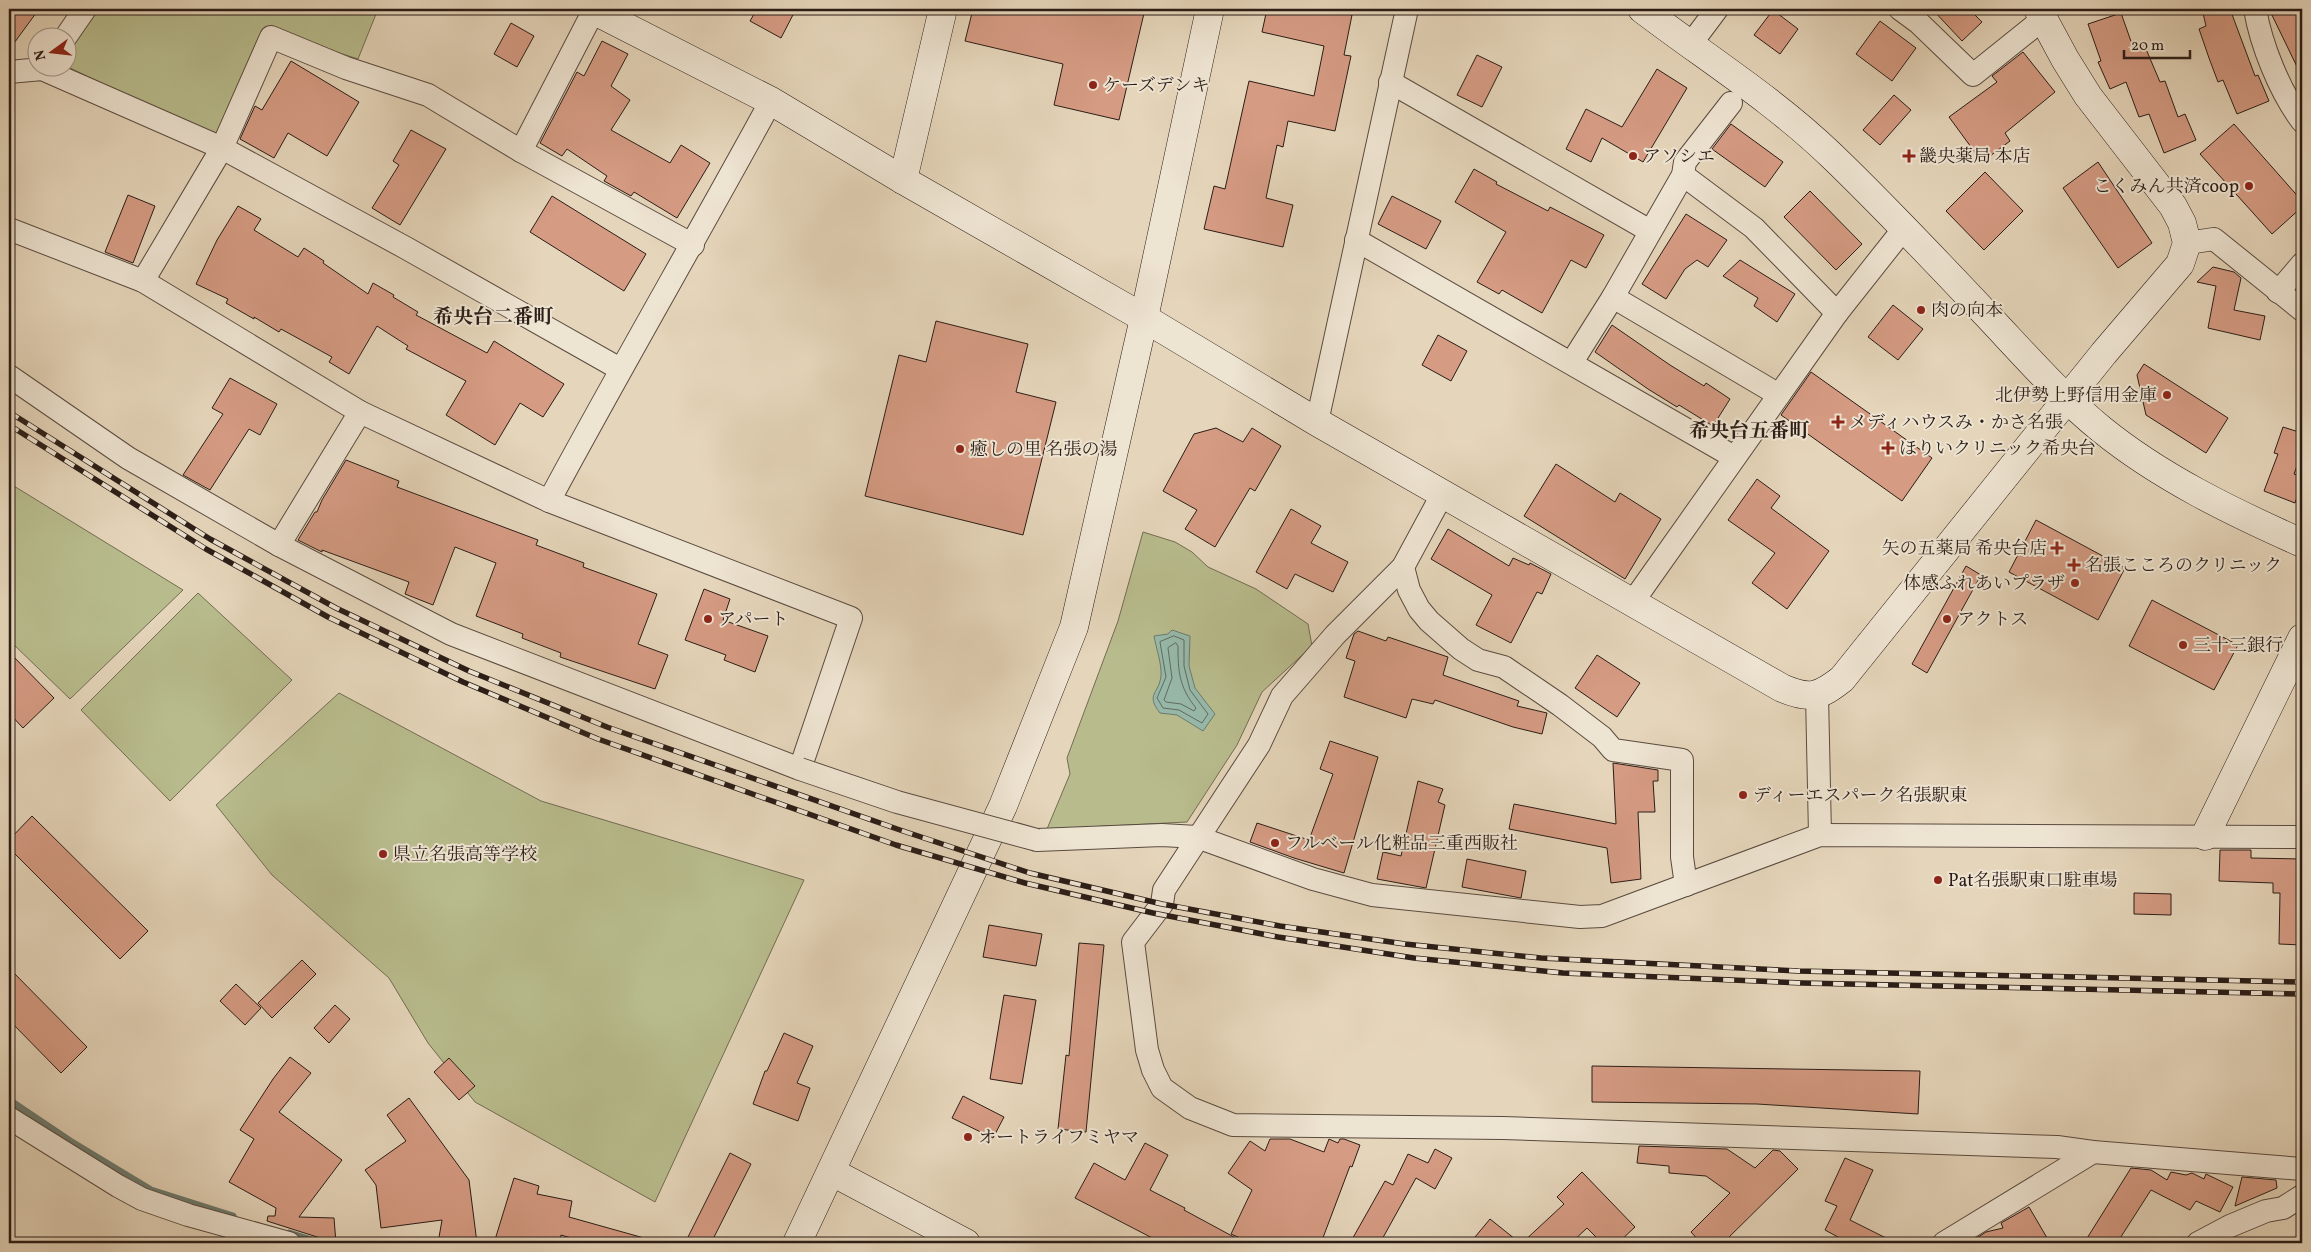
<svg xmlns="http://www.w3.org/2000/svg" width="2311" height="1252" font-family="Vollkorn,'Noto Serif JP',serif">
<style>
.green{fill:#b8bc8d;stroke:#726c52}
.water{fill:#97b9aa;stroke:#6c7b6f}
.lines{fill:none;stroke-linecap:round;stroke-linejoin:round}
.shore{stroke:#616b60;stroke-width:1}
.stream{stroke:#6c7b6f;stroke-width:7}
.building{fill:#d59b83;stroke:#2b1d17}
.street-casing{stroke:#5a4b40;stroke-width:24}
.secondary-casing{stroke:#2b1d17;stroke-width:29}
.street{stroke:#eee4d2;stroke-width:22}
.secondary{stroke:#eee4d2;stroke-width:28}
.rail-casing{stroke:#2b1d17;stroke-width:5.5}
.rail{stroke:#eee4d2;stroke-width:4;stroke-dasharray:11;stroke-linecap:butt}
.street-bridge-casing{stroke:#5a4b40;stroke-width:24;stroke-linecap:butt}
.street-bridge{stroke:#eee4d2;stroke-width:22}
.poi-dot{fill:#8f2418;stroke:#eee4d2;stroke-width:2}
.labels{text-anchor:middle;stroke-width:4;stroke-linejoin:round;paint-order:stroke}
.poi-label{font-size:18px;fill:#2b1d17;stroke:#eee4d2;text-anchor:start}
.quarter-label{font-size:20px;font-weight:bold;fill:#2b1d17;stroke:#eee4d2}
</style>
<rect width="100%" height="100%" fill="#e5d5ba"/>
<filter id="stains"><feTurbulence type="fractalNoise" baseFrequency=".004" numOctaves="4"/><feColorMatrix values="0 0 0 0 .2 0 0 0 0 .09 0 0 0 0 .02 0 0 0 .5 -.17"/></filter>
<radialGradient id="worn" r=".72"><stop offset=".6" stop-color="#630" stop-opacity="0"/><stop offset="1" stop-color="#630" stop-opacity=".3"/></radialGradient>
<!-- green -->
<g class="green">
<path d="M97 9H378L358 59 271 31 218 140 68 67V51Z"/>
<path d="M9 483 183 590 70 699 9 640Z"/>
<path d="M1143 532 1175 542 1192 552 1208 567 1256 589 1308 624 1312 646 1262 692 1237 745 1187 822 1047 829 1070 774 1067 758 1118 621Z"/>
<path d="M198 593 292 680 170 801 81 710Z"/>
<path d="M339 693 541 801 804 880 655 1202 475 1102 428 1043 389 978 272 875 216 805Z"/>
</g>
<!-- water -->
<path class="water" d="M1172 630 1190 636 1189 666 1195 688 1215 714 1203 731 1177 715 1160 713C1145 694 1159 694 1161 676 1162 664 1156 648 1154 636L1168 634Z"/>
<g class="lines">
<!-- shore -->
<g class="shore">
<path d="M1174 636 1184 640V666L1190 690 1208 714 1202 723 1179 710 1163 708 1157 698 1166 677 1160 642Z"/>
<path d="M1176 643 1178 646C1178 671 1179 687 1196 708L1194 711 1181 704 1166 702 1164 700 1172 678 1168 648Z"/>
</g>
<!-- stream -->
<g class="stream">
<path d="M9 1100 70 1141 151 1190 233 1216"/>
<path d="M289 1233 321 1243"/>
</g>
</g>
<!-- building -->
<g class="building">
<path d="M9 9H39L9 50Z"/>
<path d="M757 9H796L781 38 750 21Z"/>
<path d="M973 9H1145L1119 120 1054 105 1063 64 965 41Z"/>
<path d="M1267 9H1324L1352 15 1344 55 1351 56 1335 131 1288 121 1283 147 1277 145 1266 198 1293 205 1283 247 1204 229 1214 186 1225 189 1249 81 1314 96 1324 46 1262 32Z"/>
<path d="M1932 9H1969L1982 22 1962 41Z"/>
<path d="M2202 9H2230L2255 76 2258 75 2269 101 2237 114 2223 80 2218 82 2209 58 2199 29 2206 26Z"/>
<path d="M2269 9H2294L2302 24V77Z"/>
<path d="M1773 10 1798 29 1780 54 1754 35Z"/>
<path d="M2121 13 2133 47 2143 42 2160 82 2165 81 2178 117 2185 114 2196 140 2164 153 2149 114 2139 117 2126 82 2110 89 2098 62 2101 61 2088 24Z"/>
<path d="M1880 21 1916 48 1892 81 1856 54Z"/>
<path d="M511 23 534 36 517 67 494 54Z"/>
<path d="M602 41 628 54 611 86 630 100 611 130 670 163 681 145 710 163 677 218 634 192 631 196 604 181 607 176 567 149 562 156 540 143 577 72 584 76Z"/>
<path d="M2023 52 2055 92 2005 133 2010 141 1982 162 1949 117 1997 82 1992 76Z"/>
<path d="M1477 55 1502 67 1482 107 1457 95Z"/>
<path d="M291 61 359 102 327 156 288 133 274 158 240 139 255 106 262 110Z"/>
<path d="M1657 69 1687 88 1643 162 1602 138 1591 162 1566 149 1586 109 1622 127Z"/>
<path d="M1894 95 1911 110 1880 145 1863 130Z"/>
<path d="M1731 124 1783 162 1765 187 1712 149Z"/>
<path d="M2234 124 2302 201V207L2272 234 2200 154Z"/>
<path d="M411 130 446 149 400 225 372 208 399 165 393 161Z"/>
<path d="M2098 162 2152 243 2118 268 2063 188Z"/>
<path d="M1474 169 1497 182 1496 184 1548 211 1550 207 1604 235 1586 268 1571 260 1542 313 1502 290 1499 294 1477 282 1506 232 1455 202Z"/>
<path d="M1985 172 2023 211 1984 250 1946 211Z"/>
<path d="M1810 191 1862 244 1836 270 1784 217Z"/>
<path d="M128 195 155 206 133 263 105 252Z"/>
<path d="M552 196 646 254 624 291 530 232Z"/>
<path d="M1392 196 1441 221 1426 249 1378 224Z"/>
<path d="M238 206 261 219 254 230 298 257 304 248 324 261 323 263 368 294 373 283 394 295 393 297 418 312 416 315 487 353 494 341 564 384 543 417 520 403 495 445 446 415 466 381 406 349 408 346 377 326 349 374 329 362 332 357 281 329 279 332 254 317V319L226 303 228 299 196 284 217 240Z"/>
<path d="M1686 214 1727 240 1708 267 1697 260 1685 269 1666 299 1642 284Z"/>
<path d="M1740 260 1795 294 1777 322 1754 306 1758 298 1723 276Z"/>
<path d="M2213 267 2234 272 2241 278 2234 310 2265 316 2260 340 2208 328 2216 286 2197 282Z"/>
<path d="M1893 305 1923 329 1898 360 1868 337Z"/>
<path d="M936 321 1028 344 1016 392 1056 402 1023 535 865 496 899 355 926 362Z"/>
<path d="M1612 325 1670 365 1704 386 1706 383 1730 399 1713 426 1679 405 1677 407 1648 389 1595 352Z"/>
<path d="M1438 335 1467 351 1451 381 1422 365Z"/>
<path d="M2144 364 2228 418 2206 453 2146 415 2137 375Z"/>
<path d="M1811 372 1932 458 1902 501 1781 415Z"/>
<path d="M230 378 277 404 260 435 249 429 210 490 183 475 223 414 212 408Z"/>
<path d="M2283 427 2302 433V453L2294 474 2302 477V483L2295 503 2264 491 2278 454 2274 453Z"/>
<path d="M1216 428 1243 442 1252 428 1281 446 1255 491 1250 488 1215 547 1185 529 1197 510 1163 491 1194 434Z"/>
<path d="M346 460 399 481 397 487 538 540 536 545 584 563 583 567 657 594 638 644 668 655 655 689 560 657 561 653 522 638 523 634 476 616 496 563 455 547 433 605 405 594 409 582 322 550V552L298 540 315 512H317L322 500Z"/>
<path d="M1556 464 1615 502 1620 493 1661 519 1625 579 1524 516Z"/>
<path d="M1757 479 1780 496 1771 508 1829 551 1787 609 1752 583 1775 553 1728 520Z"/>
<path d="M1291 509 1321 526 1311 543 1348 562 1333 592 1295 574 1287 589 1256 572Z"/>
<path d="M2036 520 2125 568 2098 620 2009 572Z"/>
<path d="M1448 529 1509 566 1513 558 1529 565 1530 563 1551 574 1542 594 1537 592 1511 643 1476 625 1492 595 1431 559Z"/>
<path d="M1966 566 1981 575 1927 673 1912 664Z"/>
<path d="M704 589 730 599 723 620 768 636 755 672 724 660 726 655 685 640Z"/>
<path d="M2152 600 2238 645 2214 690 2129 646Z"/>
<path d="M1358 631 1386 641 1388 637 1448 657 1443 675 1519 701 1517 706 1547 713 1542 734 1513 727 1435 700 1433 704 1412 699 1406 718 1344 697 1355 661 1346 658 1354 634Z"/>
<path d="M9 652 54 698 23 728 9 713Z"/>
<path d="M1597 655 1640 683 1617 717 1575 688Z"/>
<path d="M1330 741 1378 757 1344 873 1294 858 1250 842 1257 823 1309 840 1333 774 1320 769Z"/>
<path d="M1613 763 1658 770V781H1653L1655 812H1638L1641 879 1611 883 1607 848 1509 829 1514 804 1616 824Z"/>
<path d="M1418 781 1443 789 1438 802 1445 805 1426 888 1377 879 1383 852 1401 856Z"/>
<path d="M32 816 148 931 120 959 9 848V840Z"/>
<path d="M2220 850H2251V858L2302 859V945L2279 944 2280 893H2273V883L2219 881Z"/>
<path d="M1467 859 1526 871 1521 898 1462 887Z"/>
<path d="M2134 893 2171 894V915L2134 914Z"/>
<path d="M989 925 1042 934 1036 966 983 957Z"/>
<path d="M1079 943 1104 945 1086 1132 1058 1129 1066 1055 1069 1056Z"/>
<path d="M302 960 316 974 272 1018 258 1003Z"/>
<path d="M9 968 87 1047 61 1073 9 1020Z"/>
<path d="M236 984 261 1008 245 1025 220 1001Z"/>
<path d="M1004 995 1036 1000 1022 1084 990 1079Z"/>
<path d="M335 1005 350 1019 329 1043 314 1028Z"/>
<path d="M784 1033 813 1046 797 1083 810 1088 798 1121 753 1104 765 1071H767Z"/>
<path d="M290 1057 311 1073 279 1112 342 1160 299 1217 334 1218 336 1243 267 1221 268 1216H275L276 1208 229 1182 254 1139 240 1130 273 1079Z"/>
<path d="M449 1058 475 1086 459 1100 434 1072Z"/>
<path d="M1592 1066 1920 1071 1918 1114 1757 1104 1592 1102Z"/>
<path d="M963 1096 1004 1117 993 1138 952 1118Z"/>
<path d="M409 1098 469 1180 477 1243H438L442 1220 381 1228 376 1185 365 1170 406 1141 387 1115Z"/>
<path d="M1270 1139H1290L1324 1152 1329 1139 1338 1143 1340 1139H1344L1360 1145 1352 1167 1350 1166 1321 1243H1252L1231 1234 1252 1190 1228 1173 1250 1141 1265 1151Z"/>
<path d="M1145 1143 1168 1155 1150 1190 1185 1208 1184 1210 1245 1243H1162L1075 1198 1094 1163 1125 1180Z"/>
<path d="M1639 1146 1727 1149 1755 1168 1773 1150 1780 1151 1798 1169 1723 1243H1701L1691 1232 1730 1193 1706 1176 1669 1173V1166L1637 1163Z"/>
<path d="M1435 1149 1452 1158 1435 1189 1416 1178 1380 1243H1350L1385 1181 1393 1185 1408 1154 1428 1163Z"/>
<path d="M730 1153 751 1164 711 1243H685Z"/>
<path d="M1845 1158 1873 1170 1850 1220 1896 1243H1849L1825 1230 1837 1206 1825 1201Z"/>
<path d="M2131 1168 2151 1170 2167 1180 2171 1172 2186 1175 2192 1173 2204 1179 2206 1174 2208 1175 2233 1187 2220 1212 2196 1201 2190 1210 2151 1190 2117 1243H2084Z"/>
<path d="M1582 1172 1635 1227 1618 1243H1602L1587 1228 1571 1243H1522L1564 1204 1557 1197Z"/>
<path d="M2242 1177 2276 1180 2277 1188 2235 1206Z"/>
<path d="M514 1178 539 1186 537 1194 572 1201 569 1217 644 1238V1243H588L561 1235 559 1243H494Z"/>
<path d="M2029 1207 2050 1243H1969L1986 1232 2003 1228 2001 1223Z"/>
<path d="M1490 1219 1520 1243H1470Z"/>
</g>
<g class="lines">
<defs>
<g id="street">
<path d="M1900 9 1919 23 1973 75 2043 19"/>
<path d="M2255 9C2261 45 2280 92 2302 121"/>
<path d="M65 38 85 9"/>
<path d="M1690 45 1717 9"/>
<path d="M9 72 42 69 222 148 406 248 620 369"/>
<path d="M1390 82 1650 231"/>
<path d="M521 151 594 10"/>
<path d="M1683 175 1754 228 1837 313"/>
<path d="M9 229 143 281 360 412 549 501 851 618 800 769 451 634 279 545 128 458 9 376"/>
<path d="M1356 240 1734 457"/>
<path d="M2187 243 2214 239 2302 310"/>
<path d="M143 281 222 148 271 37 346 68 428 95 521 151 693 245"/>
<path d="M2278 292 2302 264"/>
<path d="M1613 297 1779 395"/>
<path d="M1572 362 1613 297 1683 175 1685 162 1731 103"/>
<path d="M1317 422 1407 9"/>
<path d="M1443 493 1403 567 1335 635 1282 696 1259 745 1164 890 1162 904 1133 942 1147 1050 1153 1070 1162 1088 1190 1108 1233 1125 1503 1128 2057 1147 2093 1152 2302 1169"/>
<path d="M549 501C621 367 698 235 771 101"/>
<path d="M279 545 360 412"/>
<path d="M1403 567 1409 590 1419 609 1429 621 1461 649 1478 660 1504 667 1560 705 1602 737 1613 750 1682 760V857L1686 885"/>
<path d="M1632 603 1837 313 1905 227"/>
<path d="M1817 695 1820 835"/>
<path d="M1037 840 1162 835 1197 837 1313 879 1372 895 1580 917 1602 916 1820 835 2302 837"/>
<path d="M9 1118 118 1186 142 1199 188 1215 289 1243"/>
<path d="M1944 1243 2093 1152"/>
<path d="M2198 1243 2230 1226 2266 1211 2283 1208 2302 1196"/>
</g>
<g id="secondary">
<path d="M591 9 771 101 903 180 1144 318 1317 422 1782 688C1810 700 1819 697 1842 679L2104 353 2180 264 2187 243 2182 223 2173 206 2088 96 2065 59 2038 9"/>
<path d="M1642 9C1705 57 1774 100 1832 156 1885 207 1935 260 1985 313 2023 353 2058 394 2101 429 2160 477 2232 512 2302 543"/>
<path d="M903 180 943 9"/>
<path d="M2205 836 2302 638"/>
<path d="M832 1172 966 1243"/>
<path d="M797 1243 1003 806 1074 627 1144 318 1210 9"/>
</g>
</defs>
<!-- street casing -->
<use href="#street" class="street-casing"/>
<!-- secondary casing -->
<use href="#secondary" class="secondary-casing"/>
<!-- street -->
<use href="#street" class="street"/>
<!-- secondary -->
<use href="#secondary" class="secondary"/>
<defs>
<g id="rail">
<path d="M9 412 210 539 336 608 469 671 607 727 900 830 1030 873 1162 904 1280 926 1405 944 1541 958 1798 971 2302 982"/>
<path d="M9 425 206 549 328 617 463 682 598 739 896 845 1025 883 1153 913 1278 937 1414 958 1563 973 1802 983 2302 994"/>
</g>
</defs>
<!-- rail casing -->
<use href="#rail" class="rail-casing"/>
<!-- rail -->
<use href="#rail" class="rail"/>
<defs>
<path id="street-bridge" d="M800 769 897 802 1037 840"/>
</defs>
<!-- street-bridge casing -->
<use href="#street-bridge" class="street-bridge-casing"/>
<!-- street-bridge -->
<use href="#street-bridge" class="street-bridge"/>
</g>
<!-- markers -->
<g class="poi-dot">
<circle cx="1093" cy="85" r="5"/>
<circle cx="1633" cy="156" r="5"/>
<path d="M1906.5 148.5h5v5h5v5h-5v5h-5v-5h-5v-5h5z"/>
<circle cx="2249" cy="186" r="5"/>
<circle cx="1921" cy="310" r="5"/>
<circle cx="2167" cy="395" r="5"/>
<path d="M1835.5 414.5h5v5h5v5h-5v5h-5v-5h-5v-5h5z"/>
<path d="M1885.5 440.5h5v5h5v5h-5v5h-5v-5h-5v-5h5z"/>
<circle cx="960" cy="449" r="5"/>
<path d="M2054.5 540.5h5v5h5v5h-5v5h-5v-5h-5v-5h5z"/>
<path d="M2071.5 557.5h5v5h5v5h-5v5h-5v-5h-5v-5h5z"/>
<circle cx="2075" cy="583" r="5"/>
<circle cx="708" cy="619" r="5"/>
<circle cx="1947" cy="619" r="5"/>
<circle cx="2183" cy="645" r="5"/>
<circle cx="1743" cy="795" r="5"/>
<circle cx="1275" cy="843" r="5"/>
<circle cx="383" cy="854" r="5"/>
<circle cx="1938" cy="880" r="5"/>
<circle cx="968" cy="1137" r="5"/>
</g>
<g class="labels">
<!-- poi labels -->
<g class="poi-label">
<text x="1103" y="91">ケーズデンキ</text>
<text x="1643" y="162">アソシエ</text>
<text x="1919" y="162">畿央薬局 本店</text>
<text x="2239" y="192" text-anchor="end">こくみん共済coop</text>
<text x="1931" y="316">肉の向本</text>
<text x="2157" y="401" text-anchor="end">北伊勢上野信用金庫</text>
<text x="1849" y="428">メディハウスみ・かさ名張</text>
<text x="1899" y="454">ほりいクリニック希央台</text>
<text x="970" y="455">癒しの里 名張の湯</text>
<text x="2047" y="554" text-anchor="end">矢の五薬局 希央台店</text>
<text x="2085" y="571">名張こころのクリニック</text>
<text x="2065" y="589" text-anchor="end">体感ふれあいプラザ</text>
<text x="718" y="625">アパート</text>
<text x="1957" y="625">アクトス</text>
<text x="2193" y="651">三十三銀行</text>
<text x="1753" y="801">ディーエスパーク名張駅東</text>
<text x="1285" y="849">フルベール化粧品三重西販社</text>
<text x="393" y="860">県立名張高等学校</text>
<text x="1948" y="886">Pat名張駅東口駐車場</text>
<text x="978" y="1143">オートライフミヤマ</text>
</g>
<!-- quarter labels -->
<g class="quarter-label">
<text x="493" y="323">希央台二番町</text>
<text x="1749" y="437">希央台五番町</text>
</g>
</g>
<!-- margin -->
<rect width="2311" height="1252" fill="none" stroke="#e5d5ba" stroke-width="30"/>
<rect x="10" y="10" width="2291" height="1232" fill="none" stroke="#2b1d17" stroke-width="2.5"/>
<rect x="15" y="15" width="2281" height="1222" fill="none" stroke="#2b1d17"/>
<!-- north arrow -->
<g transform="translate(52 52) rotate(255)"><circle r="24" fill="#eee4d2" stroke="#a09487"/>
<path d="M0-4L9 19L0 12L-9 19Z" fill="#8f2418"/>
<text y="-8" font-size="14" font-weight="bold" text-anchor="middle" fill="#2b1d17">N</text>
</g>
<!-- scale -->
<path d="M2124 50v8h66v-8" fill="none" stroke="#2b1d17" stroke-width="2.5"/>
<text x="2131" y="50" font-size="15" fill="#2b1d17" stroke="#eee4d2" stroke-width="4" paint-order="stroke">20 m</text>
<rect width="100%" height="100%" filter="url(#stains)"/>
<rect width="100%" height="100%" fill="url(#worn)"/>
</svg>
